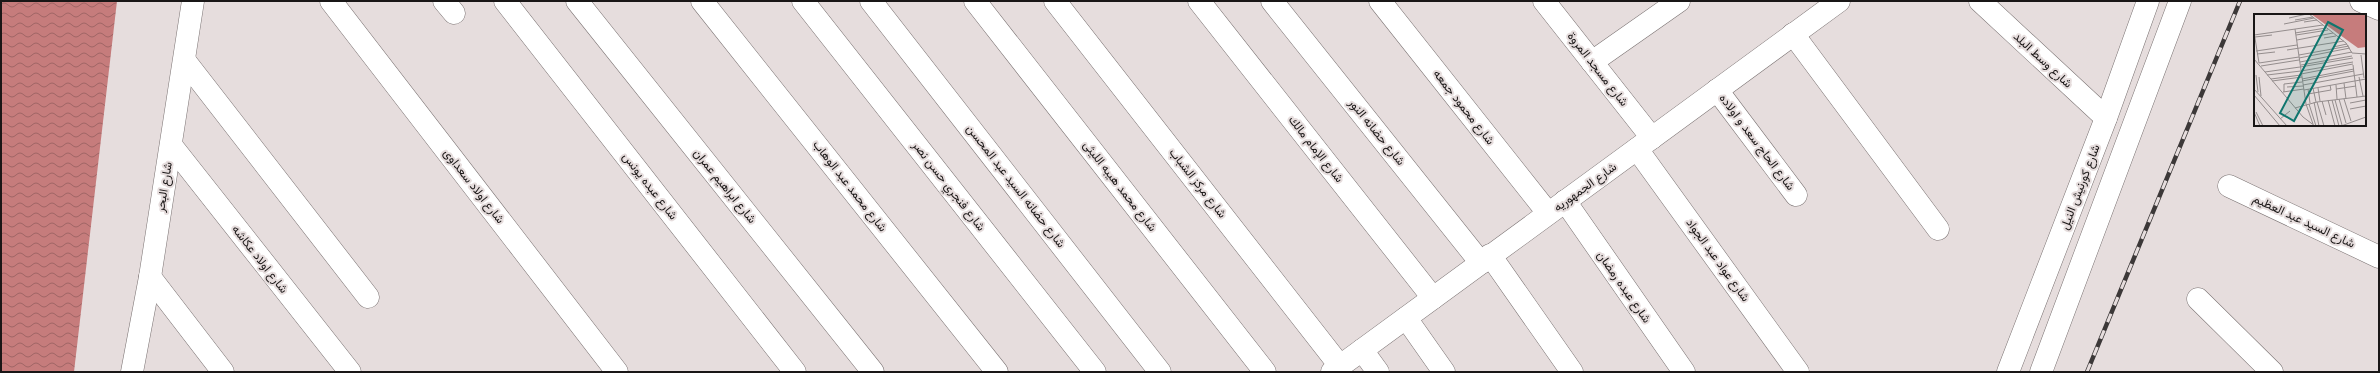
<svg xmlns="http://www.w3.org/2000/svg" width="2380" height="373" font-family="Poppins,Vazirmatn,sans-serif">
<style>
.water{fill:url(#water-waves)}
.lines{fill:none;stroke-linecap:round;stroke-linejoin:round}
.street-casing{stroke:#7a7272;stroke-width:23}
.primary-casing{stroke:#7a7272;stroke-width:23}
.street{stroke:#fff;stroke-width:22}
.primary{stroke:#fff;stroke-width:22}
.rail-casing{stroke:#3c3838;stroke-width:4.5}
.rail{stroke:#e6dddd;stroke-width:3;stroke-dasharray:9;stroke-linecap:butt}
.labels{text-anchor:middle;stroke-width:4;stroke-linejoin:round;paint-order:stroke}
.street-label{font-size:12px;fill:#191616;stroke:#e6dddd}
.inset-road{fill:none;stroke:#948d8d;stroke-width:1}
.view{fill:#0f766e;fill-opacity:0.15;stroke:#0f766e;stroke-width:2}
.inset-edge{fill:none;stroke:#191616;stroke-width:2}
</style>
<defs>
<pattern id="water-waves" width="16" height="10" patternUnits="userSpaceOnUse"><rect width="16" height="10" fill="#c67c7c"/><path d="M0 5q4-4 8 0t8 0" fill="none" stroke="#a06565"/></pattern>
</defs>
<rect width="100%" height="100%" fill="#e6dddd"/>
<!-- water -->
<path class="water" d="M1 1H117L74 372H1Z"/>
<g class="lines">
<defs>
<g id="street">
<path d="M331 1 617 372"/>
<path d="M444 1 454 13"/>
<path d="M505 1 795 372"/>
<path d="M577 1 873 372"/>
<path d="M702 1 997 372"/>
<path d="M803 1 1095 372"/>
<path d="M871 1 1160 372"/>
<path d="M975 1 1265 372"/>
<path d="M1055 1 1340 366"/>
<path d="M1199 1 1433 298"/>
<path d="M1272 1 1481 263"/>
<path d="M1380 1 1548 213"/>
<path d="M1544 1 1652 138"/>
<path d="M1980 1 2106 118"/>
<path d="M2361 1 2379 9"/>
<path d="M1793 34 1938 229"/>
<path d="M185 61 368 297"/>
<path d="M1592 62 1679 1"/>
<path d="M1717 90 1796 195"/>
<path d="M171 145 350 372"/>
<path d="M1637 149 1798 372"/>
<path d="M2229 186 2379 257"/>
<path d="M1565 201 1684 372"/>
<path d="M1490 255 1572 372"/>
<path d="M150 277 223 372"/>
<path d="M2198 299 2272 372"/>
<path d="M1406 318 1444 372"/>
<path d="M1362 350 1378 372"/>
<path d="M132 372 150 277 193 1"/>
<path d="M1332 372 1839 1"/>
</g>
<g id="primary">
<path d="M2008 372 2106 118 2148 1"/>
<path d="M2041 372 2180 1"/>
</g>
</defs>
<!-- street casing -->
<use href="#street" class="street-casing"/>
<!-- primary casing -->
<use href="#primary" class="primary-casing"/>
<!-- street -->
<use href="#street" class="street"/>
<!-- primary -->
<use href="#primary" class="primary"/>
<defs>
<path id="rail" d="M2087 372 2240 1"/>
</defs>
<!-- rail casing -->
<use href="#rail" class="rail-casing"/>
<!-- rail -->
<use href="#rail" class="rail"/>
</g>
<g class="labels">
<!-- street labels -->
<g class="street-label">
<text transform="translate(2043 60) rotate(43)" y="4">شارع وسط البلد</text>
<text transform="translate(1598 69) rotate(52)" y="4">شارع مسجد المروة</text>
<text transform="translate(1464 107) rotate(52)" y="4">شارع محمود جمعه</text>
<text transform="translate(1377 132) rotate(51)" y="4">شارع حضانه النور</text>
<text transform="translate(1757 142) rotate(53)" y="4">شارع الحاج سعد و اولاده</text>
<text transform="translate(1316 149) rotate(52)" y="4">شارع الإمام مالك</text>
<text transform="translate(1198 183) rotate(52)" y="4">شارع مركز الشباب</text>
<text transform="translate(474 186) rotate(52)" y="4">شارع اولاد سعداوى</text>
<text transform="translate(650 186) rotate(52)" y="4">شارع عبده يونس</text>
<text transform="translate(725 186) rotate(51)" y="4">شارع ابراهيم عمران</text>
<text transform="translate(850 186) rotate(52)" y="4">شارع محمد عبد الوهاب</text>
<text transform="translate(949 186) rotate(52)" y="4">شارع فنجري حسن نصر</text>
<text transform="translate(1016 186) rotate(52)" y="4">شارع حضانه السيد عبد المحسن</text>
<text transform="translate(1120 186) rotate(52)" y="4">شارع محمد هيبه الليثى</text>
<text transform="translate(164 187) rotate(-81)" y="4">شارع البحر</text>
<text transform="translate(1585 187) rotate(-36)" y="4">شارع الجمهوريه</text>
<text transform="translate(2080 187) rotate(-69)" y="4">شارع كورنيش النيل</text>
<text transform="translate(2304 221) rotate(25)" y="4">شارع السيد عبد العظيم</text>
<text transform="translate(260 259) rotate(52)" y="4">شارع اولاد عكاشه</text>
<text transform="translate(1718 260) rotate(54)" y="4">شارع عواد عبد الجواد</text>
<text transform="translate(1624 287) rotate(55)" y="4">شارع عبده رمضان</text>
</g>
</g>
<!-- overview -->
<g transform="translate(2254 14)">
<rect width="112" height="112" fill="#e6dddd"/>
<path d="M57 0H112V33L104 34Z" fill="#c67c7c"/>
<path class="inset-road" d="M55 0 92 29 98 39 112 40M35 4 53 0M41 6 59 3M50 8 63 6M30 10 60 4M41 15 52 90 59 110M0 18 5 49M41 19 72 14M0 21 69 11M42 21 74 16M1 23 18 21M70 24 82 22M43 26 79 19M79 33 93 30M33 36 90 27M2 37 43 31M3 40 21 38M45 41 95 32M107 41 110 64M45 44 96 34M0 45 49 103 61 112M46 48 98 38M5 49 45 43M47 51 98 42M99 51 103 83M7 52 45 46M46 53 99 44M47 57 99 48M11 58 46 53M47 60 99 50M2 61 4 78M13 61 47 57M5 63 7 82M105 63 109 82M17 65 47 61M48 65 100 55M18 67 48 63M48 67 100 57M90 69 92 85M49 71 109 60M82 71 83 85M33 73 49 72M59 74 62 88M64 74 66 87M0 75 33 112M54 75 56 89M82 75 102 72M50 76 112 65M29 78 50 75M30 78V70L48 68M54 80 77 76 76 71M0 81 26 112M85 85 92 109M90 85 97 107M74 86 81 112M78 86 85 112M81 86 88 111M68 87 72 101M60 88 65 112M63 88 70 112M96 89 112 86M55 90 62 112M41 94 63 88 112 82M96 95 112 92M0 98 6 112M2 98 9 112M26 105 36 97M87 112 112 103"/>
<path class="view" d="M74 8 89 16 40 107 26 99Z"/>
<rect width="112" height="112" class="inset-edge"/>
</g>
<!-- border -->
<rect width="2380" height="373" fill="none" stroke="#191616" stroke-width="4"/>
</svg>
